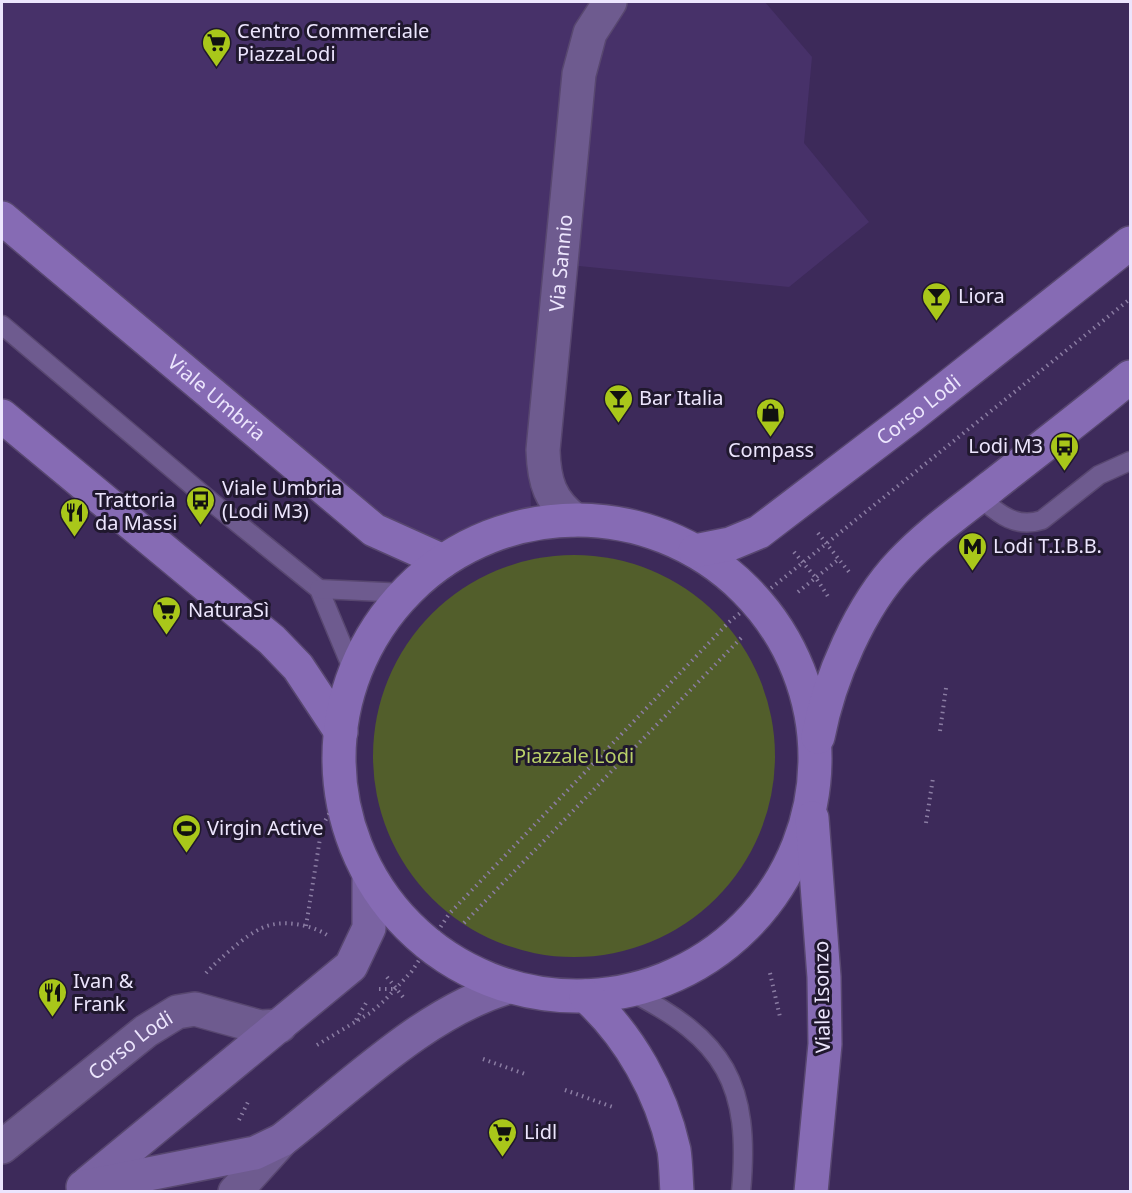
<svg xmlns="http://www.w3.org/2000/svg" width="1132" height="1193" font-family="'Noto Sans',sans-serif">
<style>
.built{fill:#473169}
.green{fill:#525e2b}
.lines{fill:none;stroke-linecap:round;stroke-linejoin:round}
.lane-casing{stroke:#584770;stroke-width:21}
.street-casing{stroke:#584770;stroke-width:36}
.secondary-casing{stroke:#584770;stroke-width:36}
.primary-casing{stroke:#584770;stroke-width:36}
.path{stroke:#8b7da3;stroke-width:4;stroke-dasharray:1.5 4.5;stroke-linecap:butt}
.lane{stroke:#6e5b8f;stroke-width:18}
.street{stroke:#6e5b8f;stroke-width:33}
.secondary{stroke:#7a63a2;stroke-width:33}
.primary{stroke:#866bb4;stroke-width:33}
.labels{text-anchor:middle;stroke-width:6;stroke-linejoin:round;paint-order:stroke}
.poi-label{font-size:20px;fill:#ece5fd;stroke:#20182e;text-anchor:start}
.street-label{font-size:20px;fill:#ece5fd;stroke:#20182e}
.park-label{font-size:20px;fill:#b9d069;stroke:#20182e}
</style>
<rect width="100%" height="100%" fill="#3d2a5a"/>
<!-- built -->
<path class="built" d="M2 2H765L812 57 804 143 869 222 789 287 549 263 530 438 531 520 494 529 431 561 2 201Z"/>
<!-- green -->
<circle class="green" cx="574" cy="756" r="201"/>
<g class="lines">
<defs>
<g id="lane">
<path d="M2 325 214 504 319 589 354 673"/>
<path d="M979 497C998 513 1015 529 1042 520L1099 475 1130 461"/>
<path d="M319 589 406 593"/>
<path d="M629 991C725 1039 751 1084 741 1192"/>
</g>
<g id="street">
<path id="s1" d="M575 520C550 501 544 482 543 450L579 74 590 33 610 2"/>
<path id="s2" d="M2 1147 146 1031 177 1012 195 1009 260 1027 280 1026"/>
<path d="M235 1192 282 1140"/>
</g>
<g id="secondary">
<path d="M88 1183 351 966 369 928V875"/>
<path d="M83 1187 255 1153 282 1140C350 1087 426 1011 509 987"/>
</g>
<g id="primary">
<path id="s3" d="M2 218 374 530 443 561"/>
<path d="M2 416 272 640 298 667 341 732"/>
<circle cx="577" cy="758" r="238"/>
<path id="s4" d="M695 551 730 544 759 532 910 417 1130 243"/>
<path d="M818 737C829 679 860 606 901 563 928 534 961 511 991 487 1038 450 1085 414 1130 377"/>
<path d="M586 996C630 1036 661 1092 674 1150 676 1163 676 1178 677 1192"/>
<path d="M811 1192 825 1044 824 977 812 818"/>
</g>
</defs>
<!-- lane casing -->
<use href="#lane" class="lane-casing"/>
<!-- street casing -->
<use href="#street" class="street-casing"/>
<!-- secondary casing -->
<use href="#secondary" class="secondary-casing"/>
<!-- primary casing -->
<use href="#primary" class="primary-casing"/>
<!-- path -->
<g class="path">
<path d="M818 533 849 572"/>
<path d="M794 552 816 578 829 598"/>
<path d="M798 592 839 559"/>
<path d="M940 731 946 688"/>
<path d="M926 823 933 778"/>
<path d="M464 923 742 637"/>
<path d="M306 926 322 826 342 792"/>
<path d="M206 973C218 960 247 934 262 928 280 919 310 924 327 935"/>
<path d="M770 973 780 1017"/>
<path d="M387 977 403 997"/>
<path d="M379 989H395"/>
<path d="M356 1020 366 1003"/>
<path d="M317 1045 370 1013 384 1001 412 971 449 914 729 622 1130 299"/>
<path d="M483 1059 525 1074"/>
<path d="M565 1090 613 1107"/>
<path d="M239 1120 249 1100"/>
</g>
<!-- lane -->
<use href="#lane" class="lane"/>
<!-- street -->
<use href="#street" class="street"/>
<!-- secondary -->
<use href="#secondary" class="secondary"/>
<!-- primary -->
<use href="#primary" class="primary"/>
</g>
<!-- icons -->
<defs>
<symbol id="supermarket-pin" viewBox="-11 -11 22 30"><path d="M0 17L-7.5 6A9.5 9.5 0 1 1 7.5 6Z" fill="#a9c71a" stroke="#20182e"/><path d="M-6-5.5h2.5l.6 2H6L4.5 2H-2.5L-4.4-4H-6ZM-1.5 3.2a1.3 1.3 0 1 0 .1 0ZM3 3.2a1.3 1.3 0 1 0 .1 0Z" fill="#111"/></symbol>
<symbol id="bar-pin" viewBox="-11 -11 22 30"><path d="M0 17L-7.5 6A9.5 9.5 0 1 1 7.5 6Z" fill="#a9c71a" stroke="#20182e"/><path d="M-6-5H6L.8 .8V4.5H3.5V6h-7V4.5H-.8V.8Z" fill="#111"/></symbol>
<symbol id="shop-pin" viewBox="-11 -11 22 30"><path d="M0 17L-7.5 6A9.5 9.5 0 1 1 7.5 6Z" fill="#a9c71a" stroke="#20182e"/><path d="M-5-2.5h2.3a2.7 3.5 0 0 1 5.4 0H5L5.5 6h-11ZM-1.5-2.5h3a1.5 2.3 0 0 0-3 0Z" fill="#111"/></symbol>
<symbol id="bus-pin" viewBox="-11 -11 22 30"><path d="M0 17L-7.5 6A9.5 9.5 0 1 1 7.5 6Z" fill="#a9c71a" stroke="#20182e"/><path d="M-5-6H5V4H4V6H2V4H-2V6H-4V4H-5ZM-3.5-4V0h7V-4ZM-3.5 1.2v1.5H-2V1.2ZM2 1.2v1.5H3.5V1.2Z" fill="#111"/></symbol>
<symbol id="restaurant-pin" viewBox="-11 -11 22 30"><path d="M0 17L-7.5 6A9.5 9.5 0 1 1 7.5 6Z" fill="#a9c71a" stroke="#20182e"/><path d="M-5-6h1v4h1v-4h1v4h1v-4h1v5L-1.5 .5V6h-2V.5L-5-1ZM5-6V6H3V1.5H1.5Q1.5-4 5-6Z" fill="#111"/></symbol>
<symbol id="metro-pin" viewBox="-11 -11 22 30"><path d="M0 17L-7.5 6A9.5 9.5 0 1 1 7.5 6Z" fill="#a9c71a" stroke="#20182e"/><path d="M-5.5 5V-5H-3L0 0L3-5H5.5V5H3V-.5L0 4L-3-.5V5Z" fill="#111"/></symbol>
<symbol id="stadium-pin" viewBox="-11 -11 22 30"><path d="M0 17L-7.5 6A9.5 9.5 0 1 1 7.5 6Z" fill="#a9c71a" stroke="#20182e"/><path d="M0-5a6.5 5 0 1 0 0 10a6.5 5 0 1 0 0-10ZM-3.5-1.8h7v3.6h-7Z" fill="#111"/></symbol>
</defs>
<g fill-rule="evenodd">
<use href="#supermarket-pin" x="200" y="26" width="33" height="45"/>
<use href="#bar-pin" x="920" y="280" width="33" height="45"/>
<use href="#bar-pin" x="602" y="382" width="33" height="45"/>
<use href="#shop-pin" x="754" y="396" width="33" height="45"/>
<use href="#bus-pin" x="1048" y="430" width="33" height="45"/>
<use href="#bus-pin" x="184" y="484" width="33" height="45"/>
<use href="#restaurant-pin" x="58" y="496" width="33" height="45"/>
<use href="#metro-pin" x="956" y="530" width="33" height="45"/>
<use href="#supermarket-pin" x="150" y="594" width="33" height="45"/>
<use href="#stadium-pin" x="170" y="812" width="33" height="45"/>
<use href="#restaurant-pin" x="36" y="976" width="33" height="45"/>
<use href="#supermarket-pin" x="486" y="1116" width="33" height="45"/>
</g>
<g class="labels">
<!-- poi labels -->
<g class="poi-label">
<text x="237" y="38">Centro Commerciale<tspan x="237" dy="23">PiazzaLodi</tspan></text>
<text x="958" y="303">Liora</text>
<text x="639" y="405">Bar Italia</text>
<text x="1043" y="453" text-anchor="end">Lodi M3</text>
<text x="771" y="457" text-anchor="middle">Compass</text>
<text x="222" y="495">Viale Umbria<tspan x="222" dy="23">(Lodi M3)</tspan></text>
<text x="95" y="507">Trattoria<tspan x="95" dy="23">da Massi</tspan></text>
<text x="993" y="553">Lodi T.I.B.B.</text>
<text x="188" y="617">NaturaSì</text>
<text x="207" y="835">Virgin Active</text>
<text x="73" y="988">Ivan &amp;<tspan x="73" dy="23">Frank</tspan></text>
<text x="524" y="1139">Lidl</text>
</g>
<!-- street labels -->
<g class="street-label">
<text dy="7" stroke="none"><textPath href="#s1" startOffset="268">Via Sannio</textPath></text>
<text dy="7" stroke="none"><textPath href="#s3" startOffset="280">Viale Umbria</textPath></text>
<text dy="7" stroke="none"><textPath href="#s4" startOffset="268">Corso Lodi</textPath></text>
<text transform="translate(822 997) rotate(-91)" y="7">Viale Isonzo</text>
<text dy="7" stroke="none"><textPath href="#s2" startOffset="164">Corso Lodi</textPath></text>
</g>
<!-- park labels -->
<g class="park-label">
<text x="574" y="763">Piazzale Lodi</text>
</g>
</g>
<!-- border -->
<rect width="1132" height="1193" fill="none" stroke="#ece5fd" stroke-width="6"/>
</svg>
